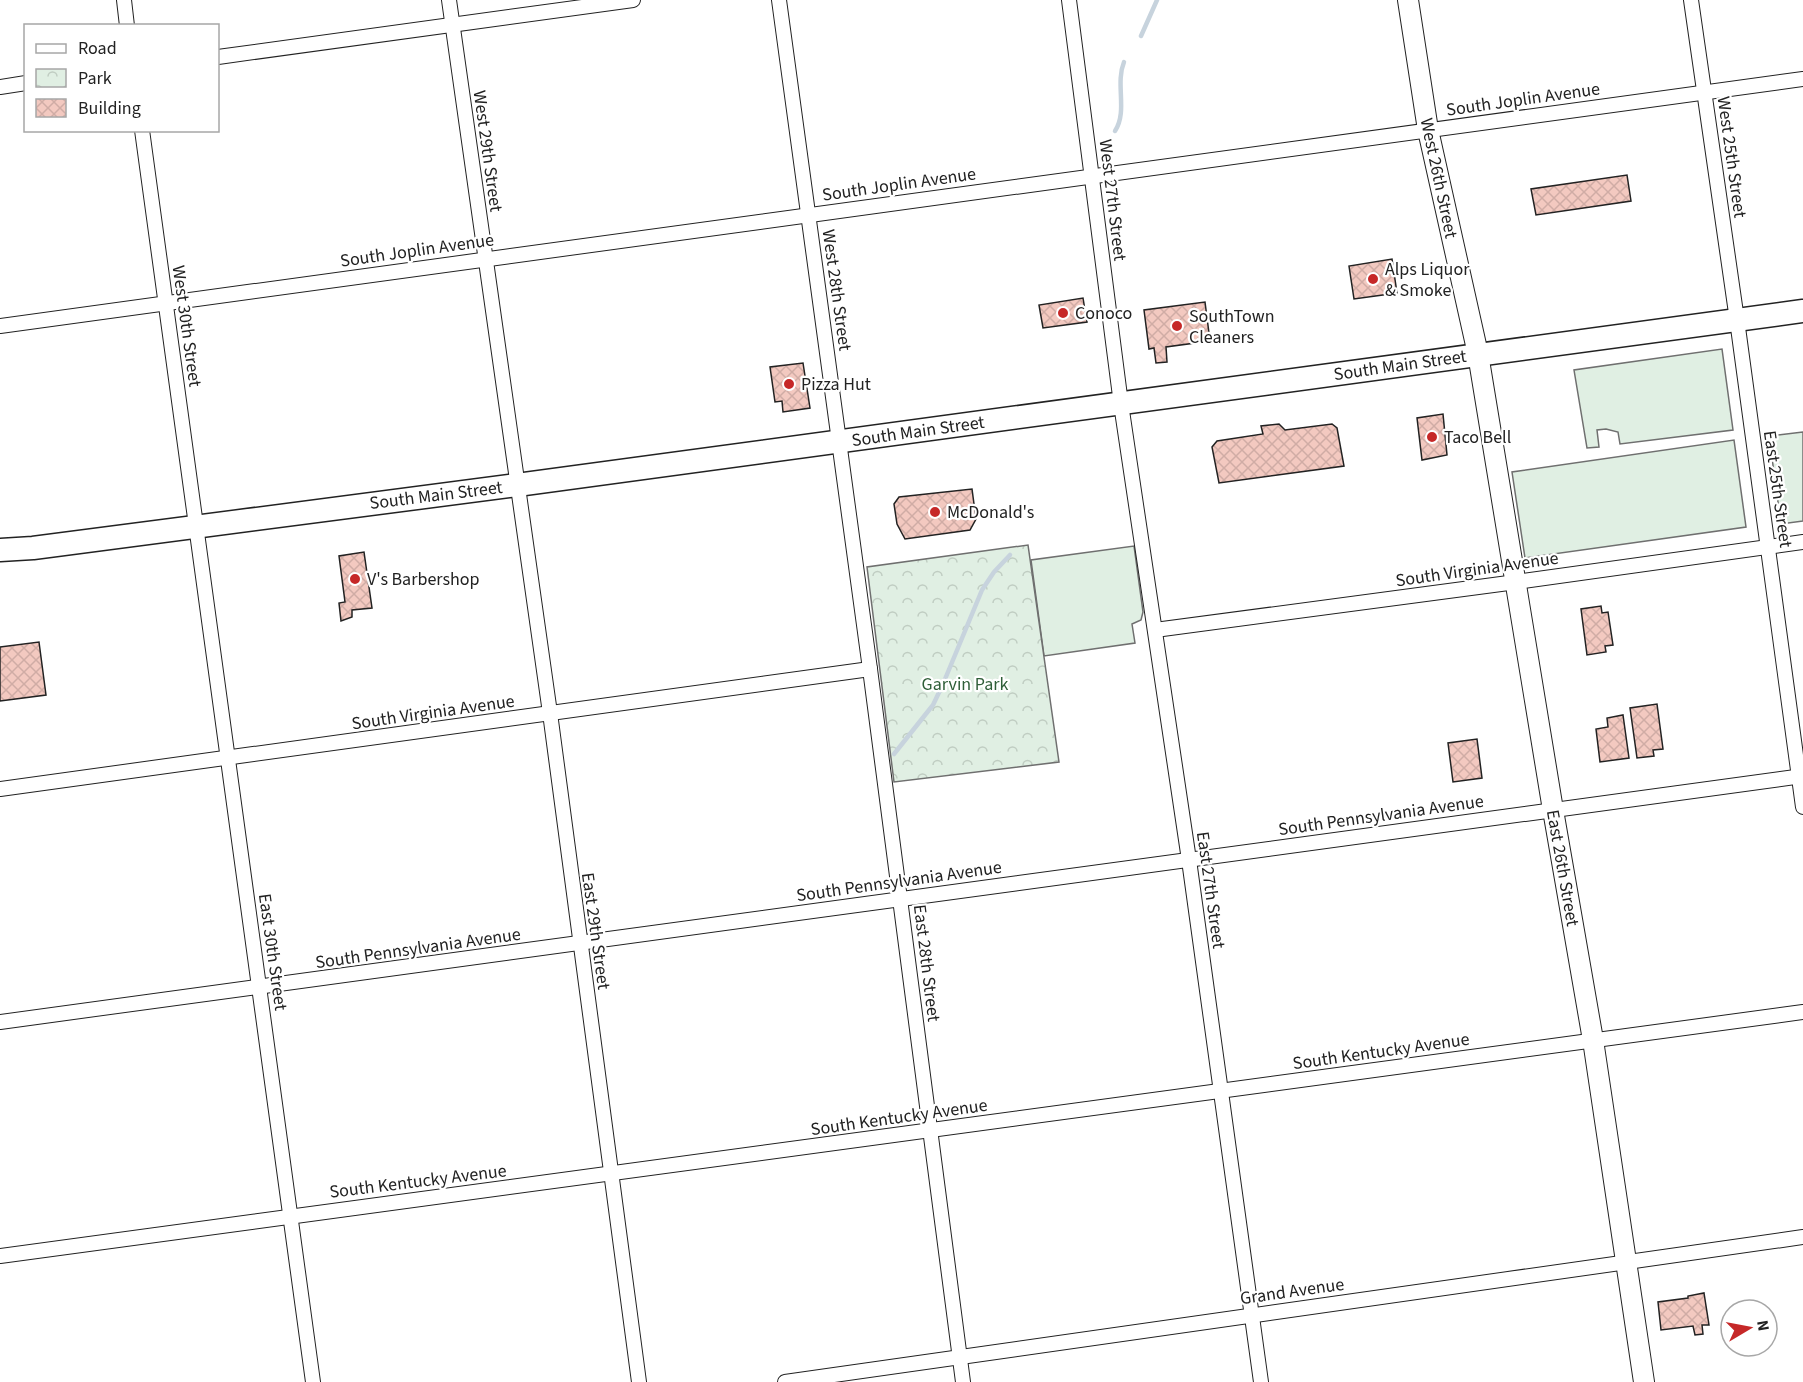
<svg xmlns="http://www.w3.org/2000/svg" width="1803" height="1382" font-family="'Source Sans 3',sans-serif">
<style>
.grass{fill:#e0efe3;stroke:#6f6f6f;stroke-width:1.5}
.park{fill:url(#park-crowns);stroke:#6f6f6f;stroke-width:1.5}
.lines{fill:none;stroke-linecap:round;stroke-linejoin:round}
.stream{stroke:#c7d3dd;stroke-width:4.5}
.building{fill:url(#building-cross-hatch);stroke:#222;stroke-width:1.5}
.street-casing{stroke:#222;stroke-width:16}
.secondary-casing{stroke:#222;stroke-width:22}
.primary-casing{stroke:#222;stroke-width:25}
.street{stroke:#fff;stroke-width:14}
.secondary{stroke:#fff;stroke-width:20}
.primary{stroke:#fff;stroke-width:22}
.poi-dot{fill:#c62828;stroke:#fff;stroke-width:2}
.labels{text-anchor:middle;stroke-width:4.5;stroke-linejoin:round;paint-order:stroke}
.street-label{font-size:18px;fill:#222;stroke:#fff}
.poi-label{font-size:18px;fill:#222;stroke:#fff;text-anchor:start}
.park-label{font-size:18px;fill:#2f5e38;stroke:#fff}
</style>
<defs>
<pattern id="park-crowns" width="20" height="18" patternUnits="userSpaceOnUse" patternTransform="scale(1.5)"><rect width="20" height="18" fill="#e0efe3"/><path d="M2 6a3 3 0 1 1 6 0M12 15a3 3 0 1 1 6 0" fill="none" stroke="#c0cdc2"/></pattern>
<pattern id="building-cross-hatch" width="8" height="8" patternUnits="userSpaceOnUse" patternTransform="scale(1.5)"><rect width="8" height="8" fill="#f3c9c0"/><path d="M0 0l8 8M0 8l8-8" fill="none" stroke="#d0aca5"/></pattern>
</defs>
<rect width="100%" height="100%" fill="#fff"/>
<!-- grass -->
<g class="grass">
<path d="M1722 349 1733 430 1620 444 1618 432 1606 429 1597 430 1599 447 1587 448 1574 370Z"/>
<path d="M1803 432V521L1781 524 1769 436Z"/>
<path d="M1734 440 1746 527 1525 558 1512 472Z"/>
<path d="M1134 546 1143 612 1141 620 1132 624 1135 643 1044 656 1031 560Z"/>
</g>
<!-- park -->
<path class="park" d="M1028 545 1059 762 894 782 867 567Z"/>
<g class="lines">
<!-- stream -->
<g class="stream">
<path d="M1141 36 1157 0"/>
<path d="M1115 131C1128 111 1115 84 1124 62"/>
<path d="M894 754 933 705 943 684 982 590 994 572 1010 555"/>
</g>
</g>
<!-- building -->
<g class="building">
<path d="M1627 175 1631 201 1536 215 1531 189Z"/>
<path d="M1392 259 1397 293 1354 299 1349 266Z"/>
<path d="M1083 298 1087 322 1043 328 1039 305Z"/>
<path d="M1205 302 1210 341 1166 347 1167 362 1156 363 1154 348 1149 349 1144 310Z"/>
<path d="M803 363 810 408 783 412 782 401 775 402 770 367Z"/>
<path d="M1443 414 1447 455 1422 460 1417 418Z"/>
<path d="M1279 424 1285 430 1332 424 1337 428 1344 466 1219 483 1212 447 1217 441 1263 434 1261 426Z"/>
<path d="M972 489 976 519 970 530 905 539 897 524 894 504 899 497Z"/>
<path d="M364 552 372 608 352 610V617L341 621 339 603 345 602 339 556Z"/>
<path d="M1601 606 1602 613 1608 612 1613 645 1605 646 1606 652 1587 655 1581 609Z"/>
<path d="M39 642 46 695 0 701V647Z"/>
<path d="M1657 704 1663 749 1653 750 1654 756 1637 758 1630 708Z"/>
<path d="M1623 715 1629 758 1600 762 1596 729 1608 727 1607 718Z"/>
<path d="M1477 739 1482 778 1453 782 1448 743Z"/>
<path d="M1704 1293 1709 1325H1702L1703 1334 1695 1335 1693 1326 1661 1330 1658 1302 1688 1298V1296Z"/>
</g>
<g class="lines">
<defs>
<g id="street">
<path d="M124 0 127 26"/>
<path d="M449 0 550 713 639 1382"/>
<path d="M779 0 870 669 963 1382"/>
<path d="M1069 0 1121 404 1189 860 1261 1382"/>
<path d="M1691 0 1737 320 1803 807"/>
<path d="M218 57 633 0"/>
<path d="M0 87 26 83"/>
<path d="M142 130 313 1382"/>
<path d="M0 326 1803 79"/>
<path d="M1155 630 1516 582 1803 542"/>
<path d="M0 789 870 669"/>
<path d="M0 1022 1803 776"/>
<path d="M0 1256 1803 1012"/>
<path d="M785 1382 1803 1237"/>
</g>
<path id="secondary" d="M1408 0 1428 130 1478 354 1553 810 1593 1040 1644 1382"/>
<path id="primary" d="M0 550 33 548 517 485 1803 311"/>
</defs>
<!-- street casing -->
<use href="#street" class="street-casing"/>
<!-- secondary casing -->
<use href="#secondary" class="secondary-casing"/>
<!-- primary casing -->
<use href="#primary" class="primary-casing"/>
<!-- street -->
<use href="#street" class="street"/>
<!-- secondary -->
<use href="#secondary" class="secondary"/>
<!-- primary -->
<use href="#primary" class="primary"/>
</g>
<!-- markers -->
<g class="poi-dot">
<circle cx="1373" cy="279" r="6"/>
<circle cx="1063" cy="313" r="6"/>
<circle cx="1177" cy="326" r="6"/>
<circle cx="789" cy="384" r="6"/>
<circle cx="1432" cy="437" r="6"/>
<circle cx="935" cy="512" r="6"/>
<circle cx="355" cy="579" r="6"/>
</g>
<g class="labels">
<!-- street labels -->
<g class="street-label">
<text transform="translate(1523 99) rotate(-8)" y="6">South Joplin Avenue</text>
<text transform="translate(488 151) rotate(82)" y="6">West 29th Street</text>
<text transform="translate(1732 157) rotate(82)" y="6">West 25th Street</text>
<text transform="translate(1439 178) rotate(78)" y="6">West 26th Street</text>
<text transform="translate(899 184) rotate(-8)" y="6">South Joplin Avenue</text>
<text transform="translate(1113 200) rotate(83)" y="6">West 27th Street</text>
<text transform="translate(417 250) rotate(-8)" y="6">South Joplin Avenue</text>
<text transform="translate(837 290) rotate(82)" y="6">West 28th Street</text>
<text transform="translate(187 326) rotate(82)" y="6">West 30th Street</text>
<text transform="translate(1400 365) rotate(-8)" y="6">South Main Street</text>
<text transform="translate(918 431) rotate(-8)" y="6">South Main Street</text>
<text transform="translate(1778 489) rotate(82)" y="6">East 25th Street</text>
<text transform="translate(436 495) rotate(-7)" y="6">South Main Street</text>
<text transform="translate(1477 569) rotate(-8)" y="6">South Virginia Avenue</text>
<text transform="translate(433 712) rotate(-8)" y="6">South Virginia Avenue</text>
<text transform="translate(1381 815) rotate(-8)" y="6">South Pennsylvania Avenue</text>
<text transform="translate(1563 868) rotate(80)" y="6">East 26th Street</text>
<text transform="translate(899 881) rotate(-8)" y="6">South Pennsylvania Avenue</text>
<text transform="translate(1211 890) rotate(82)" y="6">East 27th Street</text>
<text transform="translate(596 931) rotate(82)" y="6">East 29th Street</text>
<text transform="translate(418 948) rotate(-8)" y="6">South Pennsylvania Avenue</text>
<text transform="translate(273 952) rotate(82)" y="6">East 30th Street</text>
<text transform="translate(927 963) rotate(83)" y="6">East 28th Street</text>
<text transform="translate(1381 1051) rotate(-8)" y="6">South Kentucky Avenue</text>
<text transform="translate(899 1117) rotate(-8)" y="6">South Kentucky Avenue</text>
<text transform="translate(418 1181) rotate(-7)" y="6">South Kentucky Avenue</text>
<text transform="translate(1292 1291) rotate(-8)" y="6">Grand Avenue</text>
</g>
<!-- poi labels -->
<g class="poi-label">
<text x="1385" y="275">Alps Liquor<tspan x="1385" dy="21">&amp; Smoke</tspan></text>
<text x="1075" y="319">Conoco</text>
<text x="1189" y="322">SouthTown<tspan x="1189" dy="21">Cleaners</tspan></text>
<text x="801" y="390">Pizza Hut</text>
<text x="1444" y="443">Taco Bell</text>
<text x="947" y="518">McDonald's</text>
<text x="367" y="585">V's Barbershop</text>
</g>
<!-- park labels -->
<g class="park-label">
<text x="965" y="690">Garvin Park</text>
</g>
</g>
<!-- legend -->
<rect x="24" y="24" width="195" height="108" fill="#ffffff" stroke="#a7a7a7" stroke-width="1.5"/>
<rect x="36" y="44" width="30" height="9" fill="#ffffff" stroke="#a7a7a7" stroke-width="1.5"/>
<text x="78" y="54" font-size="18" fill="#222222">Road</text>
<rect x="36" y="69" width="30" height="18" fill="url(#park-crowns)" stroke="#a7a7a7" stroke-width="1.5"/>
<text x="78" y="84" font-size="18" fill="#222222">Park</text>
<rect x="36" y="99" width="30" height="18" fill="url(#building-cross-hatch)" stroke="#a7a7a7" stroke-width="1.5"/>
<text x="78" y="114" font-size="18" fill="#222222">Building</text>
<!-- north arrow -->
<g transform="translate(1749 1328) rotate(80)"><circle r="28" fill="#ffffff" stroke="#a7a7a7" stroke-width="1.5"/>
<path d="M0-4.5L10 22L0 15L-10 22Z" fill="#c62828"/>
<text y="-9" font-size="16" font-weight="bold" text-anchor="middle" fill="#222222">N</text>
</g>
</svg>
